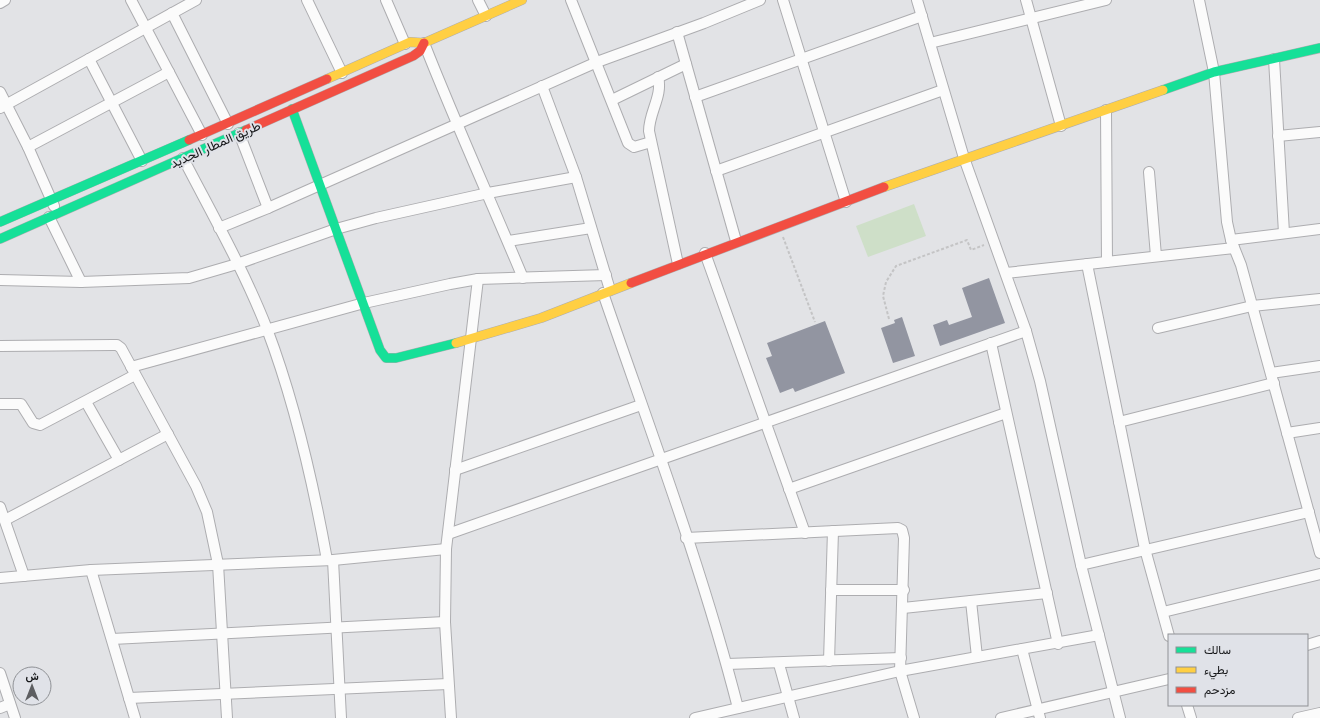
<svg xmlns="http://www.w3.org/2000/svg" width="1320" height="718" font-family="Literata,Vazirmatn,serif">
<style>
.green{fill:#cedfc8}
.building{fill:#9295a1}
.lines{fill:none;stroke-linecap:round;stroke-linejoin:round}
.street-casing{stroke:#adadb0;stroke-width:12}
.fast-casing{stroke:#adadb0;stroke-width:10}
.slow-casing{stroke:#adadb0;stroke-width:10}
.jam-casing{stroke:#adadb0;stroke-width:10}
.path{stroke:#c4c4c5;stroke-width:2;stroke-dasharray:3 2;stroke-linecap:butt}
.street{stroke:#fbfbfb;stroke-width:10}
.fast{stroke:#16e098;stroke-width:9}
.slow{stroke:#ffcf43;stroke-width:9}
.jam{stroke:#f24e42;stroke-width:9}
.labels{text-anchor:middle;stroke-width:4;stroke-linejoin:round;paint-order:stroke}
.street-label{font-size:13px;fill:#161719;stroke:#e0e2e8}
</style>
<rect width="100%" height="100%" fill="#e2e3e6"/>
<!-- green -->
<path class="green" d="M914 204 926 236 868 257 856 226Z"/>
<!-- building -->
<g class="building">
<path d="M989 278 1005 323 940 346 933 325 947 320 949 325 972 317 962 288Z"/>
<path d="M902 317 915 356 893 363 881 328 895 323 894 320Z"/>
<path d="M825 321 845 373 795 392 793 388 780 393 766 358 772 356 767 343Z"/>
</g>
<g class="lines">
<defs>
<g id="street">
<path d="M131 0 202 135"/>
<path d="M307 0 342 73"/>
<path d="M386 0 405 44"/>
<path d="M478 0 486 16"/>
<path d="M571 0 628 143 634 147 651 142"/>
<path d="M783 0 846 202"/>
<path d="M917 0 964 158 1026 331 1040 381 1081 565 1120 718"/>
<path d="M1026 0 1061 126"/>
<path d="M1199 0 1214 72 1227 222 1231 240 1241 265 1320 553"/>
<path d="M0 3 5 0"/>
<path d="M172 13 228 124"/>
<path d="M677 32 736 241"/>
<path d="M424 43C455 122 490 199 523 278"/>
<path d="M930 43 1106 0"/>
<path d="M89 59 142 161"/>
<path d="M1274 59 1284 233"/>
<path d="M658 77C663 96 649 112 649 131L678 264"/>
<path d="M542 86 576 177 610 290"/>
<path d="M0 92 28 147 54 206"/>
<path d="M695 97 922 16"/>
<path d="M612 100 686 64"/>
<path d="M0 108 196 0"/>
<path d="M1106 110 1107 262"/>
<path d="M239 133 268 208"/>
<path d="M1278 136 1320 132"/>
<path d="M28 147 169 72"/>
<path d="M183 158C212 214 244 270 267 329 295 403 313 482 327 560"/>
<path d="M716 171 943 90"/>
<path d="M1149 172 1156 256"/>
<path d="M49 217 81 282"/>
<path d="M219 228 268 208 597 62 704 23 760 0"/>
<path d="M1231 240 1320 229"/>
<path d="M508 241 591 228"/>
<path d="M705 253 805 533"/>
<path d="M1087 264 1145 549 1169 636"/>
<path d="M1006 273 1234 248"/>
<path d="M0 280 81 282 189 278 237 264 336 229 376 218 488 193 576 177"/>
<path d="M603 293C650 430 702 567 738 708"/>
<path d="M1158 328 1252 306 1320 299"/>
<path d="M991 343 1058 644"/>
<path d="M0 346 113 345H117L121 348 196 486 207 512 218 564 227 718"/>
<path d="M131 367 364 303 450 284 478 279 606 275"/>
<path d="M1271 373 1320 366"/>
<path d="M86 402 119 460"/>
<path d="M0 404H21L33 423 40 425 135 375"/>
<path d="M1119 422 1274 383"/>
<path d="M1287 433 1320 428"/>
<path d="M455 470 641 405"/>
<path d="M789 489 1006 413"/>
<path d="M0 507 24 576"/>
<path d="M5 520 168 434"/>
<path d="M448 534 1026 331"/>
<path d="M686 538 898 528 902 530 904 538 900 671 914 718"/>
<path d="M333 560 341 718"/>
<path d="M1081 565 1309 512"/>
<path d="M91 570 135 718"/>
<path d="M0 578 91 570 333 560 446 549"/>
<path d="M831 590H904"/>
<path d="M971 601 977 657"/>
<path d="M903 608 1047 593"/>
<path d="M1163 612 1320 574"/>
<path d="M112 639 445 622"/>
<path d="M1307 645 1320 641"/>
<path d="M1022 649 1040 718"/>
<path d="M829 661 833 531"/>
<path d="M727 664 901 658"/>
<path d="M779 664 794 718"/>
<path d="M0 673 15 718"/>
<path d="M129 698 448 684"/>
<path d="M1187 705 1191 718"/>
<path d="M0 708 10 704"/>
<path d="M451 718 445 622 446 549 478 279"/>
<path d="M695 718 900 671 1099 635"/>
<path d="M1001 718 1169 679"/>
<path d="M1298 718 1320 713"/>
</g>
<g id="fast">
<path d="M1163 90 1214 72 1320 48"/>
<path d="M292 109 380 350 386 358H396L456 343"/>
<path d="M0 222 189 140"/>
<path d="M0 239 246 130"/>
</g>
<g id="slow">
<path d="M327 79 410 42 424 43 522 0"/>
<path d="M884 187 1163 90"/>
<path d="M456 343 541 318 631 283"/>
</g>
<g id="jam">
<path d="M246 130 413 56 420 51 424 43"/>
<path d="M189 140 327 79"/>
<path d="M631 283 884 187"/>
</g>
</defs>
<!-- street casing -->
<use href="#street" class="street-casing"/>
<!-- fast casing -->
<use href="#fast" class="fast-casing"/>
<!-- slow casing -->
<use href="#slow" class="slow-casing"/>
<!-- jam casing -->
<use href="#jam" class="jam-casing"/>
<!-- path -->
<g class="path">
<path d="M783 237 815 322"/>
<path d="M889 319 883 296 886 282 896 266 967 240 971 250 984 245"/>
</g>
<!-- street -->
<use href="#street" class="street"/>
<!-- fast -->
<use href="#fast" class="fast"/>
<!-- slow -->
<use href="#slow" class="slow"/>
<!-- jam -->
<use href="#jam" class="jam"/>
</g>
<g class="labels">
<!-- street labels -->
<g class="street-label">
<text transform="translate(215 144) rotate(-24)" y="5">طريق المطار الجديد</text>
</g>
</g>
<!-- legend -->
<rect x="1168" y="634" width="140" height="72" fill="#e0e2e8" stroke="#8f9195"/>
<rect x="1176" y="647" width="20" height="6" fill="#16e098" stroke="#8f9195"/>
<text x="1204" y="654" font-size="12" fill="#161719">سالك</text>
<rect x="1176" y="667" width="20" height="6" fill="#ffcf43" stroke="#8f9195"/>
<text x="1204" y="674" font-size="12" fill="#161719">بطيء</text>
<rect x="1176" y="687" width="20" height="6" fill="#f24e42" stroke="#8f9195"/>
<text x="1204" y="694" font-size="12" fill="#161719">مزدحم</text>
<!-- north arrow -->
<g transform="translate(32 686)"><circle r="19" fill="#e0e2e8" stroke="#8f9195"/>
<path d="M0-3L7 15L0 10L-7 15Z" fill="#5d5e61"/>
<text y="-6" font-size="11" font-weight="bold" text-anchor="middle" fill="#161719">ش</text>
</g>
</svg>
